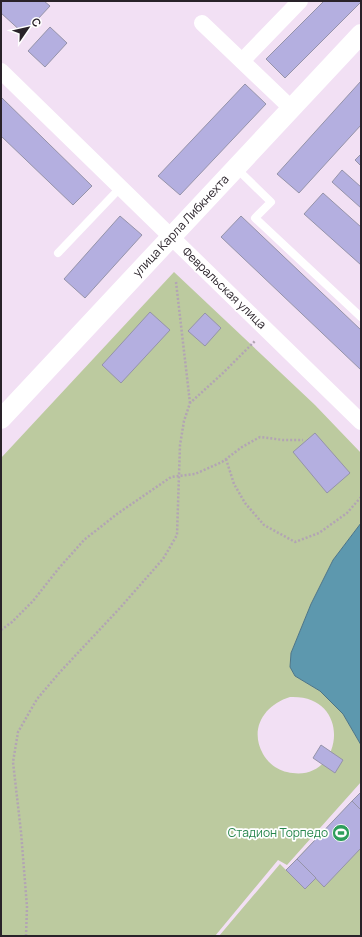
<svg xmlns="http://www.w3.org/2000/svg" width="362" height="937" font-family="Manrope,sans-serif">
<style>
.green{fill:#bcca9f;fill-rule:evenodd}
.water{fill:#5d98ae;stroke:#4d7586}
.building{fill:#b4afe0;stroke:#9593a9}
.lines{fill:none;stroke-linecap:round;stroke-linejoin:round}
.path{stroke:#b2a4b4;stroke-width:2.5;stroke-dasharray:2 2;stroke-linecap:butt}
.service{stroke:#fff;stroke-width:8}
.minor{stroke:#fff;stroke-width:16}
.tertiary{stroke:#fff;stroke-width:20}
.labels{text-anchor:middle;stroke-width:3.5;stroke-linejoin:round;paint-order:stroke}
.street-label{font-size:12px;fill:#292229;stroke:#fff}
.leisure-label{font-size:12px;fill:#27864d;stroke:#fff;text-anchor:end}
</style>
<rect width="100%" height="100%" fill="#f2e0f4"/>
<!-- green -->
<g class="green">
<path d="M174 272 315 405 361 453V523L333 560 311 604 291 653 290 667 295 676 320 691 343 714 361 745V782L287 865 278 860 215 936H1V458ZM290 697C355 694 343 786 287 772 277 770 268 763 263 754 249 729 264 705 290 697Z"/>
<path d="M361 792V936H219L280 864 286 870Z"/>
</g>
<!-- water -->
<path class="water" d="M361 523V745L343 714 320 691 295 676 290 667 291 653 311 604 333 560Z"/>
<!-- building -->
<g class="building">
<path d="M1 1H44L50 6 24 34 1 13Z"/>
<path d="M324 1H361V2L285 78 266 59Z"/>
<path d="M50 27 67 43 45 67 28 51Z"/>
<path d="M361 81V125L299 193 277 174Z"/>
<path d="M245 84 266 104 180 195 158 176Z"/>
<path d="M1 97 92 186 73 205 1 136Z"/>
<path d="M361 154V166L355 160Z"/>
<path d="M342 170 361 187V208L332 182Z"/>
<path d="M323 193 361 227V265L304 214Z"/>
<path d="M120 216 142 235 85 298 64 279Z"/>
<path d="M241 216 361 330V370L221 237Z"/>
<path d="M150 312 170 330 121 383 102 365Z"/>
<path d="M205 313 221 328 205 346 188 331Z"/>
<path d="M315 433 350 473 327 493 293 452Z"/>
<path d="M321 745 343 760 335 773 313 758Z"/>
<path d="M361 792V810L352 801Z"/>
<path d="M352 801 361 810V848L324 887 297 859Z"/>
<path d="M297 859 316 878 305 889 286 870Z"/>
</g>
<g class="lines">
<!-- path -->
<g class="path">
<path d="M176 282 190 403"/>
<path d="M226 459 234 484 245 503 264 525 295 542 319 533 347 513 361 497"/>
<path d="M1 630 12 622 33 601 59 568 84 540 117 514 171 477 195 474 222 462 242 447 260 437 283 440H303"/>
<path d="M26 936 27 907 21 832 13 762 18 732 37 699 60 672 119 609 163 559 177 535 180 445 184 421 190 403 223 373 256 340"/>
</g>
<!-- service -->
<g class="service">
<path d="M236 168 271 202 255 218 361 317"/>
<path d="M58 253 120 188"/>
</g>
<!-- minor -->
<g class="minor">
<path d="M202 23 291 108"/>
<path d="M242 61 300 1"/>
<path d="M1 71 361 422"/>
</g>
<!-- tertiary -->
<path class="tertiary" d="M1 419 361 34"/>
</g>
<!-- icons -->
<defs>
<symbol id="stadium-disc" viewBox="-11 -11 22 22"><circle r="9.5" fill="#2e9e5b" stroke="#fff"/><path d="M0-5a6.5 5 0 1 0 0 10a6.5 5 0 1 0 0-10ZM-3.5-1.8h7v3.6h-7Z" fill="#fff"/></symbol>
</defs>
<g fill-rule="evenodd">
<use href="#stadium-disc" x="331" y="823" width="20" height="20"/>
</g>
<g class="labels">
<!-- street labels -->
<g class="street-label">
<text transform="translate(181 226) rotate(-47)" y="4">улица Карла Либкнехта</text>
<text transform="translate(224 288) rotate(44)" y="4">Февральская улица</text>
</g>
<!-- leisure labels -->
<g class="leisure-label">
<text x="328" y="837">Стадион Торпедо</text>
</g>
</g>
<!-- border -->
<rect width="362" height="937" fill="none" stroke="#292229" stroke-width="4"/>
<!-- north arrow -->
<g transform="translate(28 28) rotate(56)" stroke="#ffffff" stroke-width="3" paint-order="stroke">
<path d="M0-3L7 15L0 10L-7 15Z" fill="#292229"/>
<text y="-6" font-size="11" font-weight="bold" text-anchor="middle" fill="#292229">С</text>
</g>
</svg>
